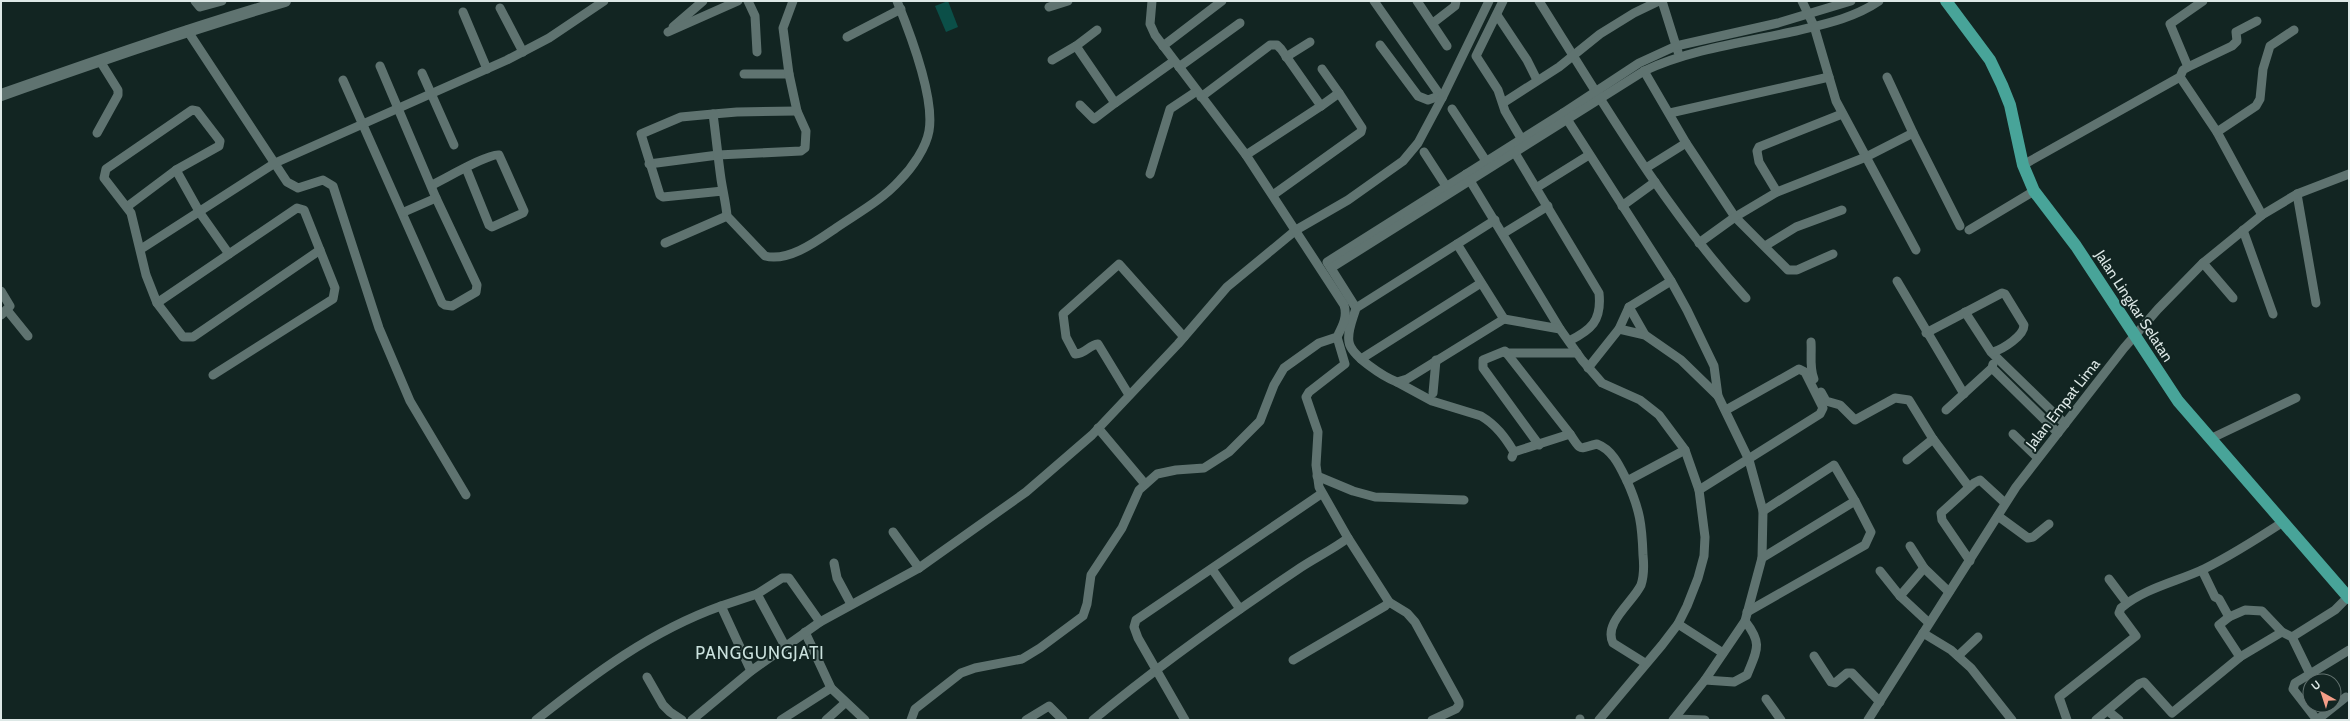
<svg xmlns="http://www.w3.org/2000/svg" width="2350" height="721" font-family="Cabin,sans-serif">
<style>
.green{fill:#0b4f48}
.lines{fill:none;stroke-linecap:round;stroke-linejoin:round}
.street{stroke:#5f7370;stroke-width:9}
.secondary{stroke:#5f7370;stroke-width:12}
.highway{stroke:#48a499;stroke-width:12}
.labels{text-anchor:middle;stroke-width:4;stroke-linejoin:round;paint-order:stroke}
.street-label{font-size:15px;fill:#dde8e6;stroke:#122522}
.quarter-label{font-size:17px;letter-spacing:1px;fill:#cbe2de;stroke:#122522}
</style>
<rect width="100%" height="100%" fill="#122522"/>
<!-- green -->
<path class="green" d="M948 1 958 27 946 32 935 6Z"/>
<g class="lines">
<!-- street -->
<g class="street">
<path d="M195 1 200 7 222 1"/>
<path d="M748 1 755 16 757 52"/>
<path d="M1374 1 1442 98"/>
<path d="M1417 1 1447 46"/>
<path d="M1503 1 1476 56 1498 90 1505 111 1525 145"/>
<path d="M1539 1C1603 103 1665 209 1746 298"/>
<path d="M1662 1 1678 52"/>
<path d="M1802 1 1814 26 1836 101 1916 250"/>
<path d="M1049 7 1068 1"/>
<path d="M500 8 523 52"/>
<path d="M463 12 487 69"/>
<path d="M1497 15 1527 60 1537 80"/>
<path d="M1433 23 1455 6 1456 1"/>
<path d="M673 27 703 1"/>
<path d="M187 30 287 182 298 188 323 180 333 186 379 328 410 401 466 495"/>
<path d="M1097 30 1076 46 1115 103 1174 61"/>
<path d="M668 32 738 1"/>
<path d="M847 37 901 9"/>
<path d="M1380 45 1418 96 1428 100 1439 96"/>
<path d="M1163 46 1222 1"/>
<path d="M1286 57 1310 42"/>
<path d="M1052 60 1076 46"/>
<path d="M1179 67 1240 23"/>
<path d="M2188 67 2232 46 2237 41 2236 32 2257 21"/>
<path d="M1644 71 1686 143 1735 217 1788 270H1797L1833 254"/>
<path d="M422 73 454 145"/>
<path d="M744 74H789"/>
<path d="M2180 77 2217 132 2262 215"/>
<path d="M343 80 442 303 445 305 452 306 476 292 477 285 436 198 380 66"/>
<path d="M1201 97 1270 45H1277L1281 49 1321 106 1246 155"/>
<path d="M1503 103 1559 67 1600 34 1634 13 1659 1"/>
<path d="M1080 105 1094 119 1115 103"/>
<path d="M1321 106 1339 93 1322 69"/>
<path d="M1452 109 1486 161"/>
<path d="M1563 113 1671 281 1687 310 1714 366 1718 396 1749 460 1763 511 1762 558 1745 621 1705 680 1673 720"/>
<path d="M1670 113 1829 77"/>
<path d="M713 114 737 112 797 111"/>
<path d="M2217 132 2256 106 2260 99 2263 69 2270 46 2294 30"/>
<path d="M97 133 118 95V90L100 61"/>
<path d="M1913 133 1960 226"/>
<path d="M1424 152 1446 186"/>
<path d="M1515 153 1599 293C1602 321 1591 330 1569 341"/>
<path d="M649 164 718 155 801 151 805 148 806 131 797 111 789 74 783 28 793 1"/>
<path d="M2023 165 2180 77 2183 70 2188 67 2170 24 2203 1"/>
<path d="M1646 168 1686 143"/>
<path d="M176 170 200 213 229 254 297 208 304 210 335 288 333 299 213 375"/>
<path d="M1150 174 1170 109 1197 91"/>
<path d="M1466 174 1560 329 1582 360 1602 383 1640 400 1659 415 1685 450 1699 490 1705 537 1704 556 1698 578 1687 606 1678 624 1662 645 1599 720"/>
<path d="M432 185C443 180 489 153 499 155L524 211 523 213 492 227 489 225 466 168"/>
<path d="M1536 188 1589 155"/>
<path d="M723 191 663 197 660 195 641 134 681 117 713 114C716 136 718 158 721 179 723 192 726 204 727 216L765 256C789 262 817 241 836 228 858 213 882 200 900 180 912 168 926 148 929 131 935 97 910 33 897 1"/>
<path d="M1777 192 1759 162 1757 151 1759 147 1842 114"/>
<path d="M2297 194 2316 303"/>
<path d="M1273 195 1361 132 1362 128 1339 93"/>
<path d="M128 206 176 170 219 146 220 141 197 111 192 110 106 169 104 178 131 213 146 275 157 303 183 337H193L320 250"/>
<path d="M1622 206 1655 182"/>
<path d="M404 212 436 198"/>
<path d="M1495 220 1356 308 1327 262 1563 113 1639 63 1676 46 1778 23 1851 1"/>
<path d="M1969 230 2034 191"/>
<path d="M2243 230 2273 314"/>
<path d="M1504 233 1548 206"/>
<path d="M665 243 727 216"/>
<path d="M1699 243 1735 217 1777 192 1866 157 1913 133 1887 77"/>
<path d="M1765 246 1796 227 1842 210"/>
<path d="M141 249 275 163 507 60 549 38 604 1"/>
<path d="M2203 263 2233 298"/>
<path d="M1331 268 1644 71C1691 49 1746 42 1796 31 1825 24 1854 18 1879 1"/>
<path d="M1897 281 1964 394"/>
<path d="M1 291 10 306 1 315"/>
<path d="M157 303 229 254"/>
<path d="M1629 307 1645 335"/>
<path d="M1356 308C1353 319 1347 331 1349 342 1351 356 1384 377 1397 382L1407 379 1504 319 1457 244"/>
<path d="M7 310 28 336"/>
<path d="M1965 312 1991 352 2065 424"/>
<path d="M1504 319 1560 329"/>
<path d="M1619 329 1645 335 1681 360 1718 396"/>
<path d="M1926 333 2002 293 2005 294 2024 325C2024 336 2003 349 1993 352"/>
<path d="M1811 342C1812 354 1809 368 1814 379"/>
<path d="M1506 353H1577"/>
<path d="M1361 359 1481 283"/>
<path d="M1588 368 1619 329 1629 307 1671 281"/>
<path d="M1992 368 2058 433"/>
<path d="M1397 382 1432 401 1481 416C1496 425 1505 437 1514 452"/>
<path d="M1821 392 1826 401 1840 405 1855 420 1895 398 1909 400 1933 439 1969 487"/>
<path d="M1433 393 1436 360"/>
<path d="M1129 395 1098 344C1089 345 1084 355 1075 354L1066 337 1063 314 1119 264 1184 337"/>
<path d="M1946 410 1992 368 1993 364"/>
<path d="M1098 428 1145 484"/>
<path d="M2013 434 2038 458"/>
<path d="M2210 439 2296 398"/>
<path d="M1539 445 1483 368V360L1505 351 1570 434"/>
<path d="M1512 457 1514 452 1570 434C1582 453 1579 448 1597 444 1613 450 1620 467 1627 481L1685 450"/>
<path d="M1907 460 1933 439"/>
<path d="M1317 476 1353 491 1375 497 1464 500"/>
<path d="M1627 481C1640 510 1642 525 1643 555 1644 565 1644 576 1641 585 1633 602 1603 623 1613 643L1645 663"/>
<path d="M1699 490 1820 414 1823 408 1805 372 1799 369 1726 410"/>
<path d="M1998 516 2028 538 2033 537 2049 524"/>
<path d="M893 532 919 568"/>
<path d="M1910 546 1924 568 1949 592"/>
<path d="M1762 558 1855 501"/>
<path d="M1970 561 1942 520 1941 513 1974 483 1980 480 2005 503"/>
<path d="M834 563 837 578 851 604"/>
<path d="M1212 569 1240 609"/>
<path d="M2202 570 2215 597 2219 599 2229 617 2245 610 2262 611 2282 632 2292 637 2310 674 2295 683 2293 689 2317 720 2346 697"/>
<path d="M1880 571 1900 596 1929 623"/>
<path d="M2109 579 2127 603"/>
<path d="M757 594 782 578H789L820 622"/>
<path d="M1900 596 1924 568"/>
<path d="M1389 602 1407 613 1415 622 1459 702V705L1456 709 1432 720"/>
<path d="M721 606 757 594 785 646"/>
<path d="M1747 612 1865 545 1871 532 1855 501 1834 465 1763 511"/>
<path d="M2229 617 2219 625 2240 657"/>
<path d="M1678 624 1723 653"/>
<path d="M805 632 831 688 865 720"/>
<path d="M1923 633 1951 650 1971 668 2012 720"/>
<path d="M2292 637 2335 610 2348 597"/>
<path d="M1814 656 1831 682 1835 683 1847 673H1852L1880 702"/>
<path d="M1958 656 1978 637"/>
<path d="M1293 660 1385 606 1389 602 1348 538"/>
<path d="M2310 674 2349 650"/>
<path d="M647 677 663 705 670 712 682 720"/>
<path d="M1705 680 1734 682 1747 675C1757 650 1763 644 1745 621"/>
<path d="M1766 699 1781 720"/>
<path d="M2108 711 2119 720"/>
<path d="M1580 719V720"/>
<path d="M1674 719 1705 720"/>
<path d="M536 720C594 674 651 631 721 606L751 671"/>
<path d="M692 720 751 671 820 622 919 568 1026 492 1092 435 1178 344 1227 287 1296 230 1348 200 1403 161 1418 143 1442 98 1489 1"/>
<path d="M781 720 831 688"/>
<path d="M826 720 845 703"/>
<path d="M911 720 915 709 961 673 975 668 1022 659 1040 648 1083 616 1087 604 1091 575 1122 528 1139 490 1157 474 1176 470 1204 468 1229 452 1260 421 1274 385 1284 368 1319 343 1337 337C1342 327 1348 317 1344 305L1246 155 1155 35 1150 24 1152 1"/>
<path d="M1026 720 1049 706 1063 720"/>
<path d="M1093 720C1158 666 1227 617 1297 570 1313 559 1332 550 1348 538L1319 487 1316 465 1318 432 1306 397 1309 392 1345 364 1337 337"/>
<path d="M1185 720 1138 638 1134 627 1136 620 1321 494"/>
<path d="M1868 720 2016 487 2124 348 2158 309 2203 263 2262 215 2297 194 2349 174"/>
<path d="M2067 720 2059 697 2136 636 2119 613 2121 608C2145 588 2176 582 2204 569 2232 555 2257 539 2283 522"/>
<path d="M2096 720 2139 684 2144 682 2172 713 2240 657 2282 632"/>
</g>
<!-- secondary -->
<path class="secondary" d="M1 95C95 62 189 29 285 1"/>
<!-- highway -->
<path class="highway" d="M1946 1 1990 60 2002 85 2010 105 2023 165 2034 191 2076 246 2178 401 2349 598"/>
</g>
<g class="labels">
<!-- street labels -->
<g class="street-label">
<text transform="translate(2134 306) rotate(57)" y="5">Jalan Lingkar Selatan</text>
<text transform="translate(2063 404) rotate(-52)" y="5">Jalan Empat Lima</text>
</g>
<!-- quarter labels -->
<g class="quarter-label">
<text x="760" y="659">PANGGUNGJATI</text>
</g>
</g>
<!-- border -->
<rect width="2350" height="721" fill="none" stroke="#dde8e6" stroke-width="4"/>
<!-- north arrow -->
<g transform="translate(2322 693) rotate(321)"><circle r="19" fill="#122522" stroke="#637370"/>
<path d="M0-3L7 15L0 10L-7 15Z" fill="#f49e88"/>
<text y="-6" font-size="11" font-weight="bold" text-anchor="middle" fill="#dde8e6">U</text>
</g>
</svg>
